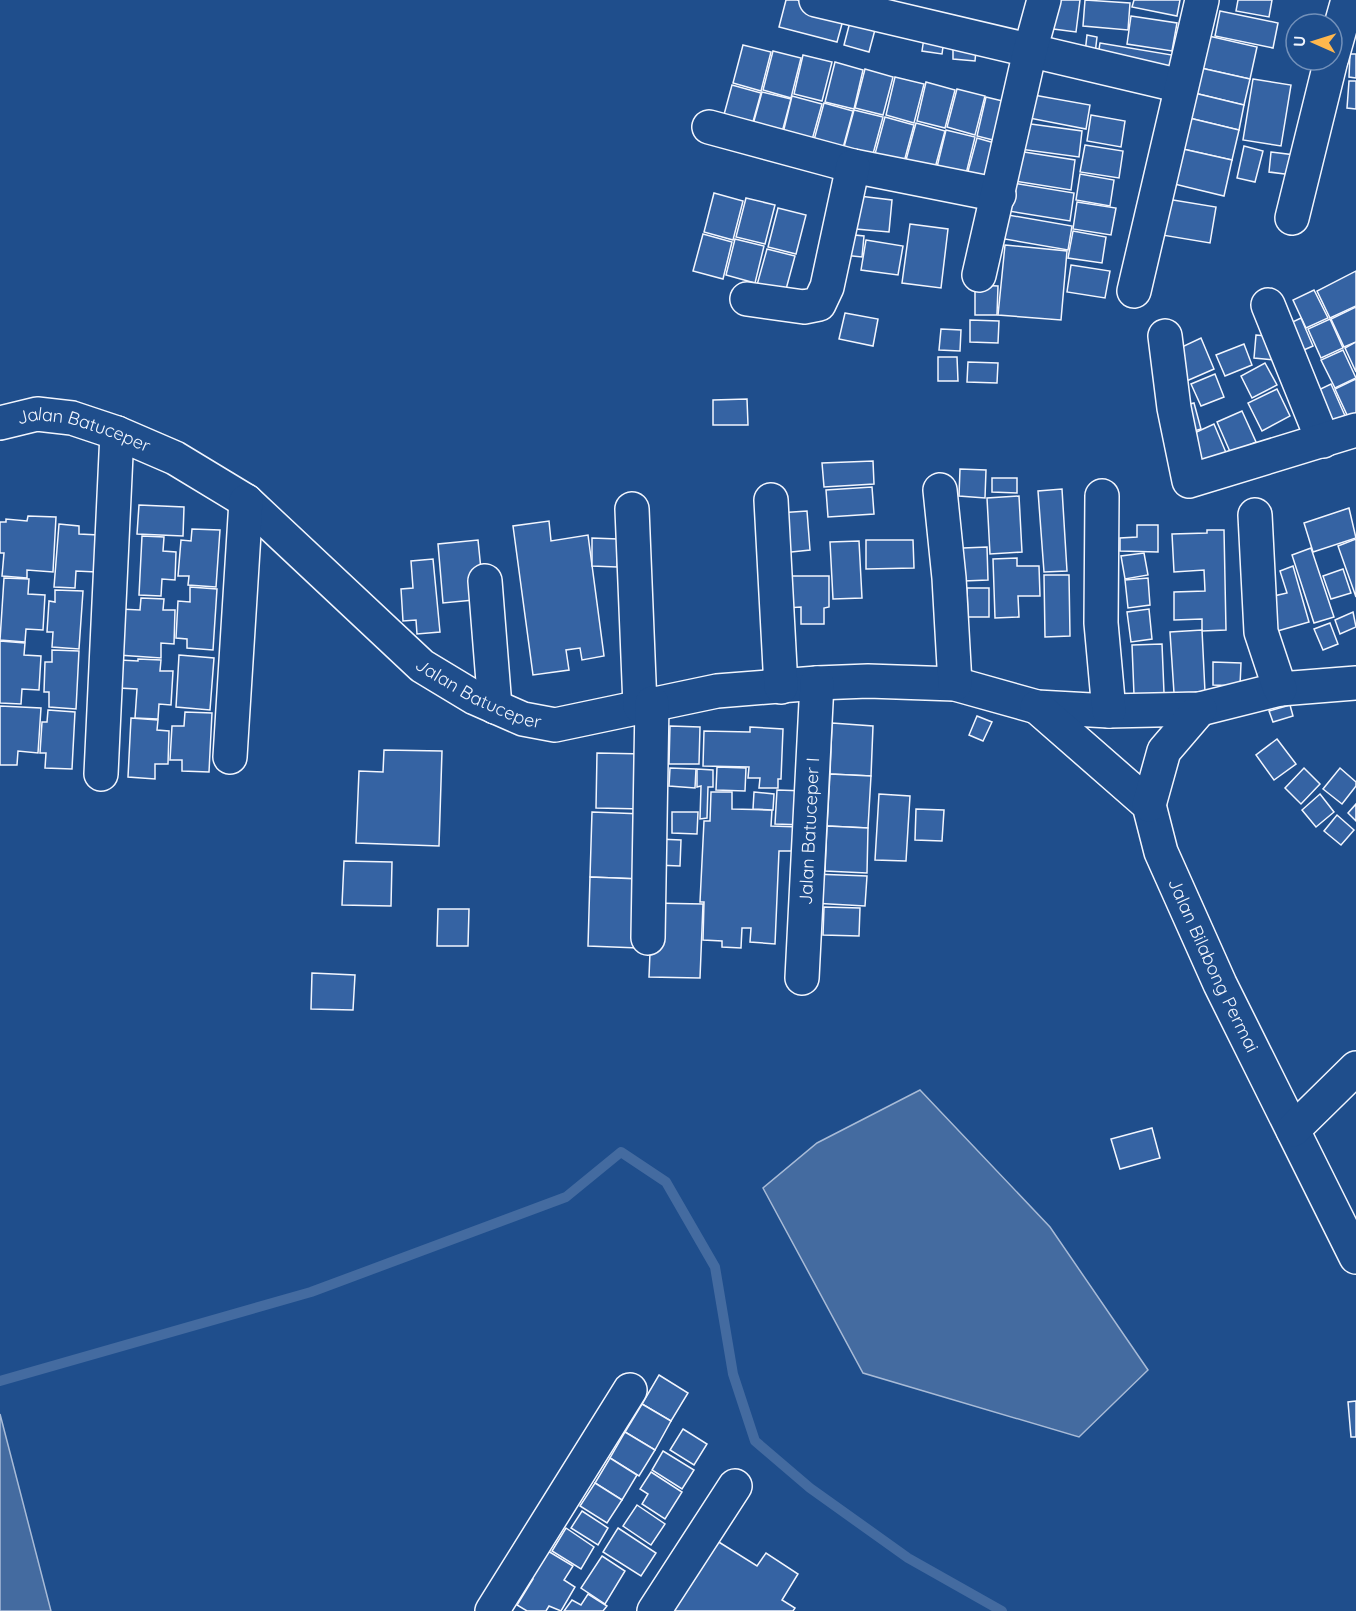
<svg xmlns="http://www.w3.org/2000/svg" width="1356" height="1611" font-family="Quicksand,sans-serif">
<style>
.water{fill:#446ba0;stroke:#a8bbd7;stroke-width:1.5}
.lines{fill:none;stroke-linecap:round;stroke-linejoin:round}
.stream{stroke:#446ba0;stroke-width:10}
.building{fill:#3563a3;stroke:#f2f6ff;stroke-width:1.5}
.minor-casing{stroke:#f2f6ff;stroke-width:36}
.minor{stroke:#1f4e8c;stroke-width:33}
.labels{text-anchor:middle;stroke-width:4.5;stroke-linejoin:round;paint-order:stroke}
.street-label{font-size:18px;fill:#f2f6ff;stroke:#1f4e8c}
</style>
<rect width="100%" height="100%" fill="#1f4e8c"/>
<!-- water -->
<g class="water">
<path d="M920 1090 1050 1227 1148 1370 1079 1437 863 1373 763 1188 817 1143Z"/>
<path d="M0 1414 51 1611H0Z"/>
</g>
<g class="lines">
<!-- stream -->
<path class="stream" d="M0 1381 311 1292 566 1197 621 1152 666 1182 715 1267 733 1374 755 1441 810 1488 908 1558 1002 1611"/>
</g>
<!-- building -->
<g class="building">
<path d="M786 0H797L845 13 837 42 779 27Z"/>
<path d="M1050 0H1080L1076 32 1046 28Z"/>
<path d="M1085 0 1130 3 1128 30 1083 26Z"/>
<path d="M1134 0H1180L1177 16 1132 7Z"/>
<path d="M1238 0H1272L1269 17 1236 11Z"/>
<path d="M1220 11 1278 23 1273 48 1215 36Z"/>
<path d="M1131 16 1177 23 1172 51 1127 44Z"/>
<path d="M851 18 876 26 869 52 844 45Z"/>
<path d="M1200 34 1257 47 1250 79 1192 66Z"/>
<path d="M1087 35 1097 37 1095 54 1085 53Z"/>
<path d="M924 38 944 40 942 54 922 51Z"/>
<path d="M1100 43 1178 56 1175 76 1097 62Z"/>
<path d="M743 45 771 52 761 91 733 83Z"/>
<path d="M953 48 976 50 975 61 953 59Z"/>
<path d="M773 51 801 58 791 98 763 90Z"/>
<path d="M1350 54H1356V78L1349 77Z"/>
<path d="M803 55 832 62 822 101 794 94Z"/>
<path d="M835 62 863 70 854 109 825 102Z"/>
<path d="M1192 66 1250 79 1244 105 1186 91Z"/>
<path d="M865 69 893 77 883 115 855 108Z"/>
<path d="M895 77 924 84 914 123 886 115Z"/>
<path d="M1253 79 1291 85 1281 146 1243 140Z"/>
<path d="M1349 81H1356V109L1347 108Z"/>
<path d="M926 82 955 90 945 128 917 121Z"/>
<path d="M732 85 761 93 751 129 722 122Z"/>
<path d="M957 89 985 96 975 135 947 127Z"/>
<path d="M1186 91 1244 105 1239 130 1181 116Z"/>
<path d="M762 92 791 99 781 136 752 128Z"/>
<path d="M1028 94 1090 105 1086 129 1024 117Z"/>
<path d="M792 96 822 104 812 140 783 133Z"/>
<path d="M986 97 1015 104 1005 143 977 136Z"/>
<path d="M824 103 853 111 843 148 814 140Z"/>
<path d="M854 110 883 117 873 154 844 147Z"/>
<path d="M1091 115 1125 121 1121 147 1087 141Z"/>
<path d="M1181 116 1239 130 1232 160 1174 147Z"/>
<path d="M885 117 914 125 904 162 875 154Z"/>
<path d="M1016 122 1082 131 1079 157 1013 148Z"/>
<path d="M916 123 945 131 935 168 906 160Z"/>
<path d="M946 130 975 137 966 174 937 167Z"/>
<path d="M977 138 1005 146 995 182 967 175Z"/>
<path d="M1085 145 1123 151 1119 178 1080 172Z"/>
<path d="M1244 146 1263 151 1255 182 1237 178Z"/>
<path d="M1174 147 1232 160 1224 196 1166 182Z"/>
<path d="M1012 150 1075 160 1071 190 1008 180Z"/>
<path d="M1271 152 1295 155 1292 175 1269 172Z"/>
<path d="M1080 174 1114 180 1110 206 1076 200Z"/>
<path d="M1007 182 1074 193 1070 221 1002 210Z"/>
<path d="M714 193 743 201 733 240 704 232Z"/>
<path d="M859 196 892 200 889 232 856 229Z"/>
<path d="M746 198 775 205 765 244 736 237Z"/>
<path d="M1167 199 1216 207 1210 243 1162 235Z"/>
<path d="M1077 202 1116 208 1111 235 1073 229Z"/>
<path d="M778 208 806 215 796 254 768 247Z"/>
<path d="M997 213 1072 226 1068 250 993 237Z"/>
<path d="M910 224 948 229 941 288 902 283Z"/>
<path d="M1073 231 1106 237 1102 263 1068 258Z"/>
<path d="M703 234 732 242 723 279 693 271Z"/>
<path d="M845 234 864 236 862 257 843 255Z"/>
<path d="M735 239 764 246 755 283 726 275Z"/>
<path d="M866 240 903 246 898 275 861 270Z"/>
<path d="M1005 245 1067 251 1061 320 998 315Z"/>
<path d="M767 249 795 256 785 293 757 285Z"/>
<path d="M1071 265 1110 271 1105 298 1067 292Z"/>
<path d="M1356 271V306L1330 318 1317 291Z"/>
<path d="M975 285 998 286 997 315H975Z"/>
<path d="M1314 290 1328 318 1306 328 1293 300Z"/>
<path d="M1356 307V342L1344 347 1331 319Z"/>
<path d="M845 313 878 319 873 346 839 339Z"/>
<path d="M1301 318 1313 346 1299 352 1286 325Z"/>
<path d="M1330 319 1343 348 1321 358 1308 329Z"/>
<path d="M970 320 999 321 998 343 970 342Z"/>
<path d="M941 329 961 330 960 351 939 350Z"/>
<path d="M1256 335 1276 337 1274 360 1254 358Z"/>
<path d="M1201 338 1214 369 1182 383 1169 353Z"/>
<path d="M1356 342V372L1345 348Z"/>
<path d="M1244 344 1252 365 1225 376 1216 355Z"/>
<path d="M1343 350 1356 378 1335 388 1321 360Z"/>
<path d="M938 357H957L958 381H938Z"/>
<path d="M968 362 998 363 997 383 967 382Z"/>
<path d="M1265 363 1277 385 1252 398 1241 376Z"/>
<path d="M1215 374 1224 397 1201 406 1191 384Z"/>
<path d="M1356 379V414L1348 417 1335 389Z"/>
<path d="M1331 384 1346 418 1324 427 1310 394Z"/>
<path d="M1277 389 1290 416 1262 431 1248 403Z"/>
<path d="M747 399 748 425H713V400Z"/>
<path d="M1194 403 1201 429 1184 434 1177 407Z"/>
<path d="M1242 411 1256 442 1231 454 1217 422Z"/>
<path d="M1214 424 1227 455 1201 465 1190 435Z"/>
<path d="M873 461 874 484 824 487 822 463Z"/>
<path d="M960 469 986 470 985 498 959 496Z"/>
<path d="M992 478H1017V493L992 492Z"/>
<path d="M872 487 874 514 828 517 826 490Z"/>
<path d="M1062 489 1067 571 1044 572 1038 491Z"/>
<path d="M1019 496 1022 552 990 554 987 498Z"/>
<path d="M139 505 184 507 183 536 137 534Z"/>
<path d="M1349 508 1356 538 1313 552 1304 523Z"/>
<path d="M807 511 810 550 782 553 778 513Z"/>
<path d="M28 516 56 517 53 572 27 570V578L2 576 4 553H0V522H6V519L27 521Z"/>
<path d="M549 521 551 541 588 535 604 656 582 660 580 648 566 650 569 670 533 675 513 526Z"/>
<path d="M59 524 79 526V534L99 535 96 572 76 571 75 588 54 587Z"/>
<path d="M1137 525H1158V552L1120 551V538L1137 537Z"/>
<path d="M192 529 220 530 216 587 188 585 189 576H178L181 540 191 541Z"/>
<path d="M1207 530H1224L1226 630 1202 631V619L1174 620V592L1205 591 1204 570 1174 572 1172 534 1207 533Z"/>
<path d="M142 536 164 537 163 551 176 552 175 580 162 579 161 596 139 595Z"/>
<path d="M592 538 618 539 617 567 592 566Z"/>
<path d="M1356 539V597L1338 546Z"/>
<path d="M478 540 484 599 443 603 438 544Z"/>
<path d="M866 540H913L914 568 866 569Z"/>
<path d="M859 541 862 598 833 599 830 542Z"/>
<path d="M987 547 988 580 964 581 963 548Z"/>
<path d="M1311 548 1334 617 1314 623 1292 555Z"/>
<path d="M1144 553 1148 575 1125 579 1121 556Z"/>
<path d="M1017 558V566H1039L1040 596H1018L1019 617 995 618 993 559Z"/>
<path d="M433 559 440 632 417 634 416 620 403 621 401 589 413 588 411 561Z"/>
<path d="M1293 566 1309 622 1274 632 1265 598 1287 593 1280 571Z"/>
<path d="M1343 569 1351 593 1331 599 1323 576Z"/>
<path d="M1044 575H1069L1070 636 1045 637Z"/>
<path d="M786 576H829V607L824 608V624H801V607L786 608Z"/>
<path d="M4 578 29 579 28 594 45 595 43 630 26 629 25 642 0 640Z"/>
<path d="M1148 578 1150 605 1128 608 1125 580Z"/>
<path d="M190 587 217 589 213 650 187 648V639L176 638 178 601 190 602Z"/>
<path d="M967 588H989V617H968Z"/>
<path d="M55 590 83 591 79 649 52 647 53 632H47L49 601 55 602Z"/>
<path d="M141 598 164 599 163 610H175L174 644 161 643V658L118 655 120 609 140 610Z"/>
<path d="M1149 609 1152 639 1131 642 1127 612Z"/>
<path d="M1353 612 1356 627 1340 634 1335 620Z"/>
<path d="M1330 623 1338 644 1323 650 1314 629Z"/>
<path d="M1202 630 1205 692 1174 693 1170 632Z"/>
<path d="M0 641 25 643 24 655 41 656 39 690 22 689 21 704 0 703Z"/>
<path d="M1162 644 1164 693 1134 695 1132 645Z"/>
<path d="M52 650 79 651 76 709 49 707V692H44L45 662H52Z"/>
<path d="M179 655 214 658 210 710 176 707Z"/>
<path d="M138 659 161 660 160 671H173L171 705 159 704 158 719 135 718 137 689 119 688 120 660 138 661Z"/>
<path d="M1213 662 1241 663 1240 686 1213 685Z"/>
<path d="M1290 705 1293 716 1273 722 1269 711Z"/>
<path d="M0 706 41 708 38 753 18 751 17 765H0Z"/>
<path d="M48 710 75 712 72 769 45 768 46 753H40L42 722H47Z"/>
<path d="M185 712 212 713 209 772 182 771V760H170L172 726H184Z"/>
<path d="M977 716 992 722 983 741 969 735Z"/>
<path d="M131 718 158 720 157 730 169 731 168 764H155V779L128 777Z"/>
<path d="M832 723 873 726 871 776 830 774Z"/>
<path d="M670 726 700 727 699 764H669Z"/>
<path d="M750 727 783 729 781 779H778V788H759L760 778H748L749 767 703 766 704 731 750 732Z"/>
<path d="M1277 739 1296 764 1274 780 1256 755Z"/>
<path d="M384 750 442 751 439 846 356 843 359 771 383 772Z"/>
<path d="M597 753 645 754 643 809 596 808Z"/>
<path d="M717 767 746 768 745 791 716 790Z"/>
<path d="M670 768 696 769 695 788 669 786Z"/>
<path d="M1304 768 1320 784 1301 804 1285 788Z"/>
<path d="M1340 768 1356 782V786L1342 804 1323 789Z"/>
<path d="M697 769 713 770V787H708L707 818 700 819 701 786 697 787Z"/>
<path d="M830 774 871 776 868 828 827 826Z"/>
<path d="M777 790 806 791 805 825 775 824Z"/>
<path d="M711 792H732V809L772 810 771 826 800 827 799 851H779L775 944 750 942 751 928H742L741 948 722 947V941L703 940 704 902H700L704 821H710Z"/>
<path d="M754 792 774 794 773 810 753 809Z"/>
<path d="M879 794 910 796 906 861 875 860Z"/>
<path d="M1320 794 1334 812 1316 827 1302 810Z"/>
<path d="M1356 804V821L1348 813Z"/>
<path d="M916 809 944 810 942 841 915 840Z"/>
<path d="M592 812 643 814 640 879 590 877Z"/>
<path d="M672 812H698L697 834 672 833Z"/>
<path d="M1337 815 1354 830 1341 845 1324 831Z"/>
<path d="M827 826 868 828 867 873 825 871Z"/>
<path d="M658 839 681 840 680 866 656 865Z"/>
<path d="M344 861 392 862 391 906 342 905Z"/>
<path d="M814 874 867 876 865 906 812 903Z"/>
<path d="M590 877 640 879 638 948 588 946Z"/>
<path d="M652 903 703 904 700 978 649 977Z"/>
<path d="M824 907 860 908 859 936 823 935Z"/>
<path d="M438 909H469L468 946H437Z"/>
<path d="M312 973 355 975 353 1010 311 1009Z"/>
<path d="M1152 1128 1160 1158 1120 1169 1111 1139Z"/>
<path d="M659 1375 688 1393 671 1421 642 1404Z"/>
<path d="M1356 1401V1437H1351L1348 1402Z"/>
<path d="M642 1404 671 1421 655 1450 625 1432Z"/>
<path d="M683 1429 707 1444 694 1465 670 1450Z"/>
<path d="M625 1432 655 1450 639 1476 610 1458Z"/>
<path d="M663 1451 694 1470 682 1489 652 1470Z"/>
<path d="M610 1458 637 1475 622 1500 595 1483Z"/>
<path d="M651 1472 682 1492 665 1519 642 1504 648 1494 640 1489Z"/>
<path d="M595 1483 622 1500 607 1523 580 1506Z"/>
<path d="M637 1505 665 1524 651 1545 623 1526Z"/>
<path d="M582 1511 608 1528 598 1545 571 1528Z"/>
<path d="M566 1528 594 1547 581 1569 552 1551Z"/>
<path d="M618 1528 656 1553 641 1576 603 1552Z"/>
<path d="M714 1539 757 1566 766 1553 798 1574 782 1600 795 1608 793 1611H669Z"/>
<path d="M538 1545 573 1566 564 1580 575 1587 561 1611 549 1606 546 1611H527L517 1605 533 1579 523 1572Z"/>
<path d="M602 1556 625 1571 605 1604 581 1588Z"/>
<path d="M588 1594 607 1606 603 1611H564L572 1600 581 1605Z"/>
</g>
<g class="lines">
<defs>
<g id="minor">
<path d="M816 0 1181 86"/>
<path d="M1332 57 1348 0"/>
<path d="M709 127 853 166 999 195"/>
<path d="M1292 218 1331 60"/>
<path d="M979 275 1030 51 1044 0"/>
<path d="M1134 291 1202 0"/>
<path d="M747 299 804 307 819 304 827 287 853 166"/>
<path d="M1268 305 1323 441"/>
<path d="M1165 336 1174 408 1189 481 1356 430"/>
<path id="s1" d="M0 423 37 414 72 418 117 433 175 458 246 501 422 666 475 698 523 719 555 725 717 691 817 683 868 681 955 684 1037 707 1109 711 1200 709 1280 689 1356 683"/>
<path d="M940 490 949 578 955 684"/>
<path d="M1102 496 1101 623 1109 711"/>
<path d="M771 500 781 687"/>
<path d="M632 509 640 706"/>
<path d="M1255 515 1261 632 1280 689"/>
<path d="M485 581 495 707"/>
<path id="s2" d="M1037 707 1149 805 1161 852 1220 984 1356 1257"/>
<path d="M230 757 246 501"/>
<path d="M101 774 117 433"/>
<path d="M1149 805 1164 751 1200 709"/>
<path d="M648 938 652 703"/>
<path id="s3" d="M802 978 817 683"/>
<path d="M1293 1130 1356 1068"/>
<path d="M492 1611 630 1390"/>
<path d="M654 1611 735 1486"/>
</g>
</defs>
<!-- minor casing -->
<use href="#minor" class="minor-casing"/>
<!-- minor -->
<use href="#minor" class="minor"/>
</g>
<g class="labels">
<!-- street labels -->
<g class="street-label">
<text dy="6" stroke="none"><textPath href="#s1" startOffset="87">Jalan Batuceper</textPath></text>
<text dy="6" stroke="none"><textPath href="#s1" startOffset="572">Jalan Batuceper</textPath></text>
<text dy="6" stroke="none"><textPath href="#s3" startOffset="147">Jalan Batuceper I</textPath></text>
<text dy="6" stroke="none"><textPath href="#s2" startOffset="322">Jalan Bilabong Permai</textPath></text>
</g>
</g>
<!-- north arrow -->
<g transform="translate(1314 42) rotate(273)"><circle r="28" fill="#1f4e8c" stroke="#7391ba" stroke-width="1.5"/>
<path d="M0-4.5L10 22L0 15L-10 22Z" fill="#ffb74d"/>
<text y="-9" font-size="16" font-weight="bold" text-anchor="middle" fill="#f2f6ff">U</text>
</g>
</svg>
